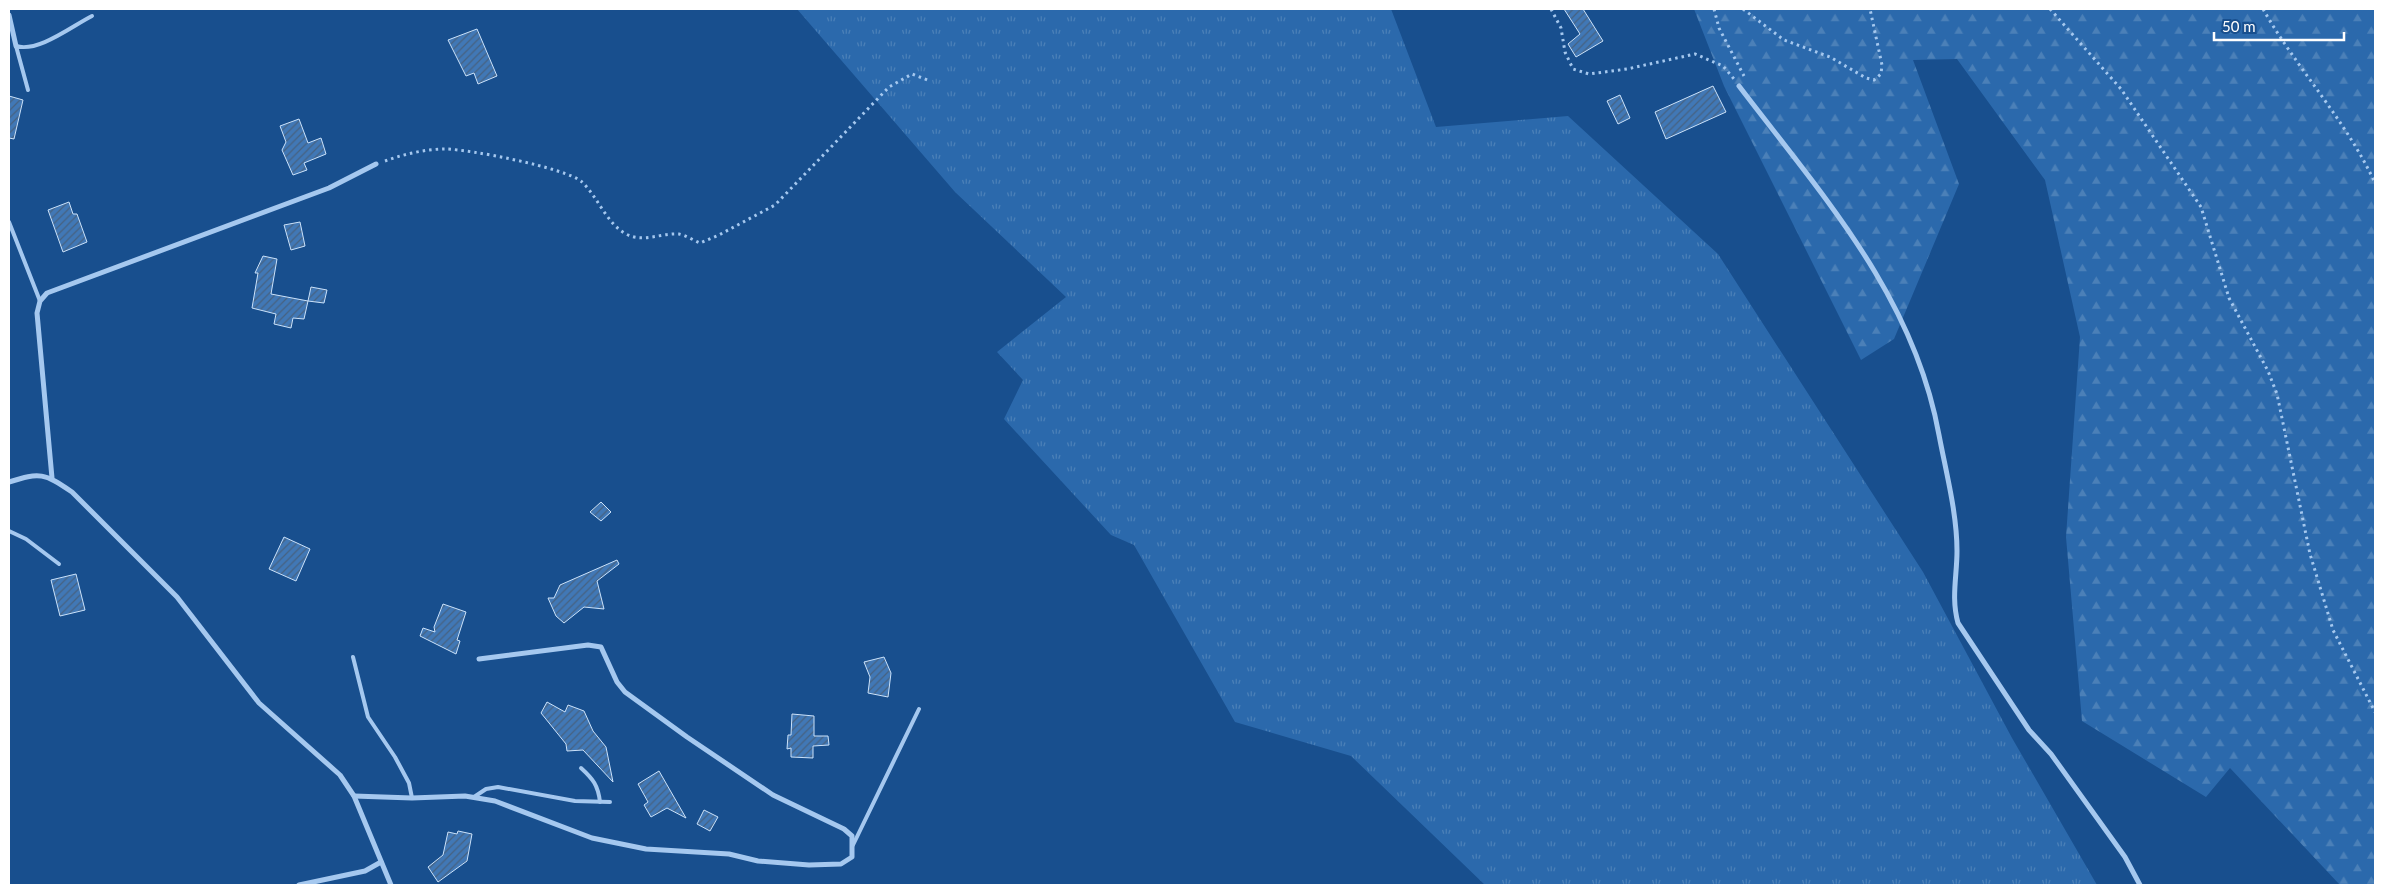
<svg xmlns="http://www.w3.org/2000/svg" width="2384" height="894" font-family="Lato,sans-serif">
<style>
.grass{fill:url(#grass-tufts)}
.forest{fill:url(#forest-firs)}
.building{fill:url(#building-hatch);stroke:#cbe2fa}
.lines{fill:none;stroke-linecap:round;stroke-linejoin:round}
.path{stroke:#a5c8ef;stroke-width:3;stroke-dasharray:2.5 4;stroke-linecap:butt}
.lane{stroke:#a5c8ef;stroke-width:4}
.street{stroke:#a5c8ef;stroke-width:5}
</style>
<defs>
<pattern id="grass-tufts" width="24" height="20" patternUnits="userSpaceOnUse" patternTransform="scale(1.25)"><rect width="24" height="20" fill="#2b69ac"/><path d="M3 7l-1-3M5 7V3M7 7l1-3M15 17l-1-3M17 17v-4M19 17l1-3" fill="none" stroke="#4b80b8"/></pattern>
<pattern id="forest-firs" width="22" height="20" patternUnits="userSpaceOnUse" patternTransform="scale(1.25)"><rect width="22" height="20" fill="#2b69ac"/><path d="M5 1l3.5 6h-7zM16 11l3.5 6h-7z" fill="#4b80b8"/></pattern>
<pattern id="building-hatch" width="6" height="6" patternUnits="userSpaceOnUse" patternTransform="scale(1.25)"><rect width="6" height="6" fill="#4178b6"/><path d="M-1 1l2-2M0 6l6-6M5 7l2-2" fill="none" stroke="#466281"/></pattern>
</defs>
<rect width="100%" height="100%" fill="#184f8e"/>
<!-- grass -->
<path class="grass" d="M797 9H1391L1436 127 1568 116 1718 254 1923 572 2012 738 2097 885H1485L1351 756 1235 722 1134 545 1111 535 1004 419 1023 380 997 352 1066 297 955 192Z"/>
<!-- forest -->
<path class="forest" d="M1694 9H2375V885H2340L2230 768 2206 797 2082 721 2066 537 2080 337 2045 180 1957 59 1913 60 1959 184 1894 339 1861 360 1724 86Z"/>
<!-- building -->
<g class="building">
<path d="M1564 9H1583L1603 41 1576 57 1568 44 1580 34Z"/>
<path d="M477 29 497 76 478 84 474 73 466 76 448 40Z"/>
<path d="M1713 86 1726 112 1666 139 1655 112Z"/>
<path d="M1620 95 1630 118 1618 124 1607 101Z"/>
<path d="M9 96 23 100 14 139 9 138Z"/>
<path d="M299 119 308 143 321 138 326 154 304 163 307 170 293 175 282 150 286 142 280 126Z"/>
<path d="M69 202 73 214H77L87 242 63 252 48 210Z"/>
<path d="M300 222 305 246 291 250 284 225Z"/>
<path d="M263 256 277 259 271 294 308 301 304 319 293 318 291 328 274 324 276 314 252 308 258 273H255Z"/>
<path d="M311 287 327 290 324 303 308 301Z"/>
<path d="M601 502 611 512 601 521 590 512Z"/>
<path d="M284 537 310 549 296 581 269 569Z"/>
<path d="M617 560 619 564 597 581 604 609 584 607 564 623 556 616 548 598H554L560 585Z"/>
<path d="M76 574 85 610 60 616 51 580Z"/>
<path d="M443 604 466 612 457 640 460 641 456 654 420 636 423 628 435 632 434 627Z"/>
<path d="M884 657 891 673 888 697 868 693 870 677 864 662Z"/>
<path d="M547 702 565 712 568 705 584 711 593 731 606 747 613 782 583 750 567 751 566 744 541 713Z"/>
<path d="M792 714 814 716V736H828L829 745 813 746V758L791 757V748L787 749 788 735H791Z"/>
<path d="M659 771 686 818 667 808 651 817 644 805 648 802 638 784Z"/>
<path d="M704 810 718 817 710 831 697 824Z"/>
<path d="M458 831 472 834 467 861 438 882 428 867 443 855 448 832 457 834Z"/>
</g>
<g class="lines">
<!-- path -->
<g class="path">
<path d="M1551 9 1561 28 1565 52 1573 69 1589 74 1627 69 1695 54 1723 66 1734 79"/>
<path d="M1714 9 1719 28 1744 76"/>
<path d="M1743 9 1784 40 1830 57 1866 78 1874 80 1881 74 1882 65 1870 9"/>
<path d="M2050 9 2121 89 2201 207 2229 298 2268 371 2277 394 2310 554 2333 630 2375 712"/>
<path d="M2263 9C2297 69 2346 120 2375 183"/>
<path d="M385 161C404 154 426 149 445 149 468 149 567 168 582 182 598 197 606 223 626 234 643 243 660 233 679 234 685 235 693 240 700 243L719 235 775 205 889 87 912 74 930 81"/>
</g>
<!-- lane -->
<g class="lane">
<path d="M28 90 16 46C38 53 72 26 92 16"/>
<path d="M9 222 40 301"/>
<path d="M9 531 26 539 59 564"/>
<path d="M353 657 368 717 395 757 409 783 412 798"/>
<path d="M581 768C593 779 598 785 600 802"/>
<path d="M474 797 486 789 498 787 575 801 610 802"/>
<path d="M853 845 919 709"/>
</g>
<!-- street -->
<g class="street">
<path d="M9 15 16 46"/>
<path d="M1739 86C1822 195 1914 296 1939 435 1946 472 1957 513 1957 551 1957 576 1951 598 1958 623L2029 730 2051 754 2125 857 2140 885"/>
<path d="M52 478 37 313 40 301 47 293 329 188 376 164"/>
<path d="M9 482C40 472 44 473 72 492L177 597 259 703 340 775 354 796 391 885"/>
<path d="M354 796 412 798 465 796 495 801 592 838 646 849 729 854 758 861 809 865 841 864 852 857V836L844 829 773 795 687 737 625 692 617 682 601 647 588 645 479 659"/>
<path d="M299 885 365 871 381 862"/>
</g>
</g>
<!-- border -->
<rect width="2384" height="894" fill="none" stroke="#ffffff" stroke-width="20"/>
<!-- scale -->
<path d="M2214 32v8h130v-8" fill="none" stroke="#ffffff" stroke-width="2.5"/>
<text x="2222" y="32" font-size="15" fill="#ffffff" stroke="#184f8e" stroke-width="4" paint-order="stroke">50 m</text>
</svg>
